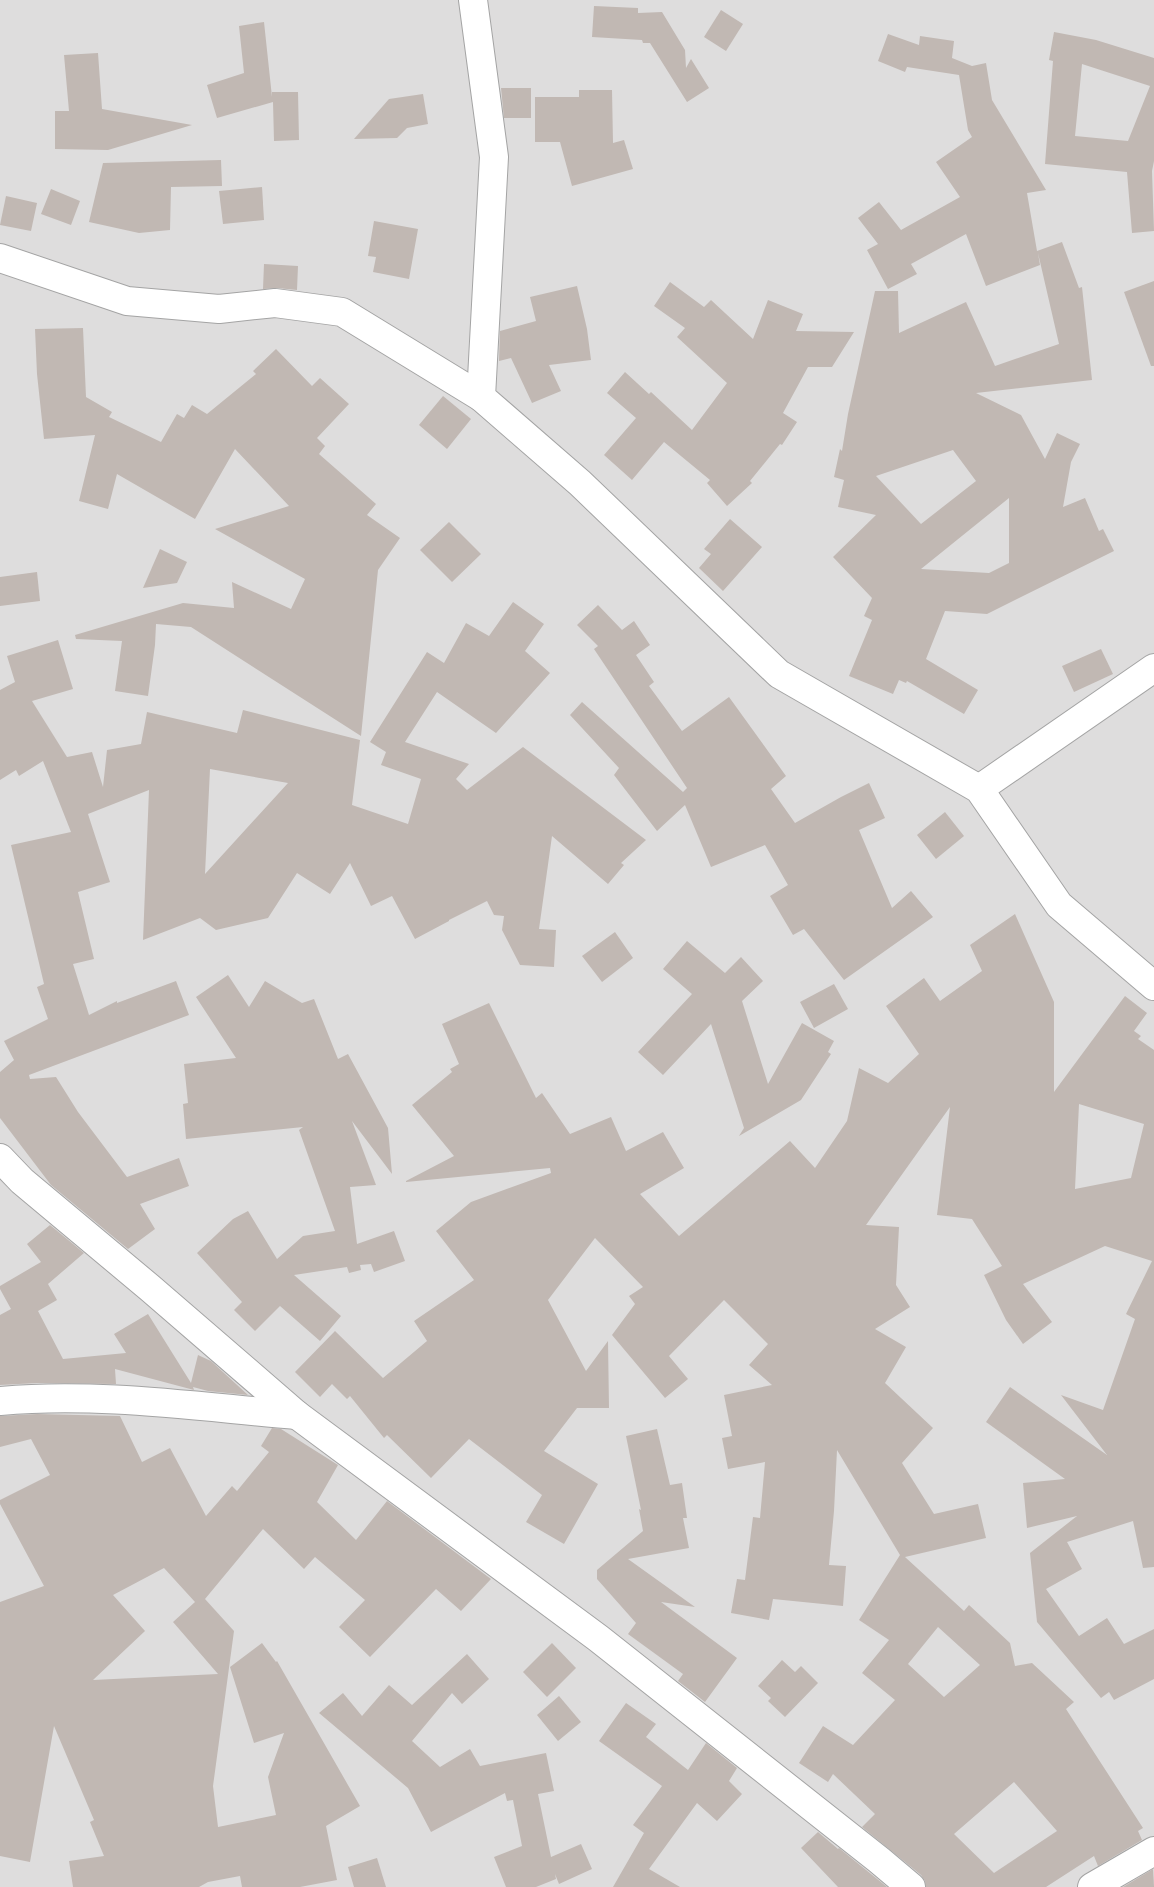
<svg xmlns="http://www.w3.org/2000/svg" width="1154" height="1887" font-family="'Exo 2',sans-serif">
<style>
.residential{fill:#dedddd}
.building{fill:#c1b8b3;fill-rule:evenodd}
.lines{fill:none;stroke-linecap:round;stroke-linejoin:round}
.minor-casing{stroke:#a4a4a4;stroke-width:30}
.minor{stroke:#fff;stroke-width:28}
</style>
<rect width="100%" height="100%" fill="#f0ede7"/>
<!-- residential -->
<rect class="residential" x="0" y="0" width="1154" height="1887"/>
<!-- building -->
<g class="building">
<path d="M594 6 638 8V13L662 12 685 50 686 68 691 59 709 88 687 102 650 43H643L642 40 592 37Z"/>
<path d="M721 10 743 24 726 51 704 37Z"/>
<path d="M264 22 272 97V92H298L299 140 274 141 273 102 217 118 207 85 244 73 239 26Z"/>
<path d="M1054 32 1096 40 1154 58V161L1152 171 1154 231 1132 233 1127 172 1045 164 1053 61 1049 60ZM1082 64 1150 86 1128 141 1075 136Z"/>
<path d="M888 34 919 45 920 36 954 41 952 58 972 66 986 63 992 100 1046 190 1027 193 1037 251 1062 242 1079 288 1082 287 1092 380 976 393 1021 415 1045 459 1057 433 1080 444 1071 462 1063 507 1085 498 1099 531 1103 529 1114 551 987 614 945 611 926 659 978 690 964 714 907 681 906 683 899 680 893 694 849 676 872 620 864 616 872 598 833 557 876 515 838 507 844 480 834 477 840 449 842 451 848 414 875 291H898L899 333 966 302 995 366 1059 344 1038 253 1040 265 986 286 966 234 911 264 917 274 888 289 867 250 878 244 858 218 879 202 901 230 960 197 936 162 972 137 968 130 959 75 907 67 905 72 878 61ZM953 450 976 481 921 524 876 476ZM1009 498V563L989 573 921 569Z"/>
<path d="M98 53 102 109 192 125 108 150 55 149V111H69L64 55Z"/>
<path d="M501 88H531V118H504Z"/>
<path d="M579 90H612L613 143 624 140 633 169 572 186 560 142H535V97H579Z"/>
<path d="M423 94 428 124 407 128 397 138 354 139 389 99Z"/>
<path d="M221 160 222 186 171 187 170 230 139 233 89 222 103 163Z"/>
<path d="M262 187 264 220 223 224 219 191Z"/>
<path d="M51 189 80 201 71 225 41 214Z"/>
<path d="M6 196 37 203 31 231 0 225Z"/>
<path d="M374 221 418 229 409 279 373 272 376 257 368 256Z"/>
<path d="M264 264 298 266 297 290 277 288 263 289Z"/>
<path d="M1154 281V366H1151L1124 292Z"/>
<path d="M670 282 704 307 711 300 753 339 768 300 803 314 796 331 854 332 832 367H808L783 413 797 422 782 445 780 444 750 481 752 483 727 506 707 483 710 480 664 442 632 480 604 455 636 418 607 393 625 372 649 394 651 392 692 430 727 383 677 337 685 328 654 306Z"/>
<path d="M577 286 587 329 591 360 549 365 561 391 532 403 511 358 499 361 500 331 536 321 530 297Z"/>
<path d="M83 328 86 397 112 412 109 417 161 442 177 414 184 418 192 405 207 414 256 374 253 371 276 349 312 386 320 378 349 404 317 438 325 446 319 454 376 504 367 515 400 538 378 570 361 736 191 627 156 624 155 645 148 696 115 691 122 641 76 639 75 635 183 603 234 608 232 582 291 609 305 579 215 529 289 506 235 449 195 519 117 474 108 509 79 501 95 435 44 439 37 374 35 329Z"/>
<path d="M443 396 471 419 447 449 419 425Z"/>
<path d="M730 519 762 547 723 591 699 568 711 554 704 549Z"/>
<path d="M449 522 481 554 452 582 420 550Z"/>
<path d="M160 549 187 562 177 583 143 588Z"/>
<path d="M37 572 40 601 0 606V577Z"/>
<path d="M513 602 544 624 525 651 550 673 496 733 437 692 405 742 469 764 456 779 467 790 523 747 646 840 621 863 624 865 608 884 552 836 539 929 556 930 554 967 520 965 502 930 504 916 494 915 487 901 449 920V921L415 939 392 896 371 906 350 863 330 894 297 873 268 918 216 930 200 918 143 940 149 790 88 814 110 882 78 892 94 959 73 964 89 1015 117 1001V1003L176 981 189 1015 29 1075 30 1079 56 1077 78 1112 127 1177 179 1158 189 1186 140 1204 155 1229 128 1249 51 1185 0 1118V1072L14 1060 4 1041 48 1019 37 987 44 984 11 845 71 832 43 761 19 776 16 770 0 780V690L15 682 7 656 58 640 73 689 32 701 67 757 92 752 103 787 107 750 141 744 147 712 237 733 243 710 360 740 352 805 408 824 421 779 381 765 386 752 370 742 427 652 444 663 466 623 489 636ZM210 769 288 783 205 874Z"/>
<path d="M598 605 622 630 634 621 650 645 636 655 654 682 649 686 682 731 729 697 786 776 771 789 795 823 841 797 869 783 885 818 859 830 892 908 911 891 933 917 844 980 804 929 793 935 770 896 788 885 765 845 711 867 685 805 657 831 614 775 619 768 570 715 582 702 683 792 687 788 594 649 598 646 577 625Z"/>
<path d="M1101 649 1113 674 1074 692 1062 666Z"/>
<path d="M945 812 964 836 936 859 917 835Z"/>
<path d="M1015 914 1054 1002V1092L1125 996 1147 1013 1134 1031 1141 1036 1138 1039 1154 1050V1567L1143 1568 1133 1521 1067 1542 1082 1569 1046 1589 1079 1636 1107 1618 1124 1644 1154 1629V1679L1114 1700 1109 1692 1101 1698 1037 1622 1030 1553 1077 1516 1027 1528 1023 1483 1065 1479 986 1422 1010 1387 1107 1455 1061 1395 1103 1410 1135 1319 1126 1314 1152 1261 1105 1246 1023 1284 1052 1322 1023 1344 1006 1320 984 1275 1002 1266 972 1219 937 1215 950 1107 866 1225 899 1227 896 1285 910 1307 875 1329 906 1347 885 1383 933 1428 902 1463 934 1514 978 1504 986 1538 905 1557 964 1611 969 1605 1010 1643 1015 1666 1032 1663 1074 1702 1066 1709 1143 1828 1138 1831 1142 1840 1098 1866 1094 1856 1046 1887H926L925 1881 921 1875 862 1827 875 1814 833 1774 828 1782 799 1763 823 1726 853 1745 895 1700 862 1673 889 1640 859 1620 900 1555 837 1450 834 1511 829 1565 846 1566 843 1606 773 1599 769 1620 731 1613 737 1579 745 1580 753 1517 760 1518 765 1462 728 1469 722 1438 732 1436 724 1395 772 1385 749 1365 768 1344 724 1300 669 1356 688 1379 665 1398 612 1335 635 1304 629 1296 643 1287 595 1238 548 1300 586 1371 608 1341 609 1408H577L544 1451 598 1484 564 1544 526 1522 542 1495 469 1439 431 1478 387 1435 384 1438 350 1396 347 1399 332 1384 320 1397 295 1372 335 1331 383 1378 427 1341 414 1321 474 1280 436 1231 471 1202 551 1173 550 1168 406 1182V1181L454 1156 412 1105 452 1072 450 1069 459 1064 442 1024 489 1003 536 1098 542 1093 570 1134 611 1117 626 1151 663 1132 684 1168 640 1194 679 1236 790 1141 815 1168 847 1121 859 1068 888 1083 919 1054 886 1006 924 978 940 1001 982 971 970 945ZM1079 1104 1144 1124 1131 1178 1075 1189ZM938 1627 980 1665 944 1697 908 1664ZM1014 1782 1057 1831 994 1873 954 1834Z"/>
<path d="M615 932 633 958 602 982 582 956Z"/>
<path d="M687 941 725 973 741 957 763 981 742 1001 768 1084 802 1023 834 1041 828 1052 831 1054 801 1100 739 1136 744 1128 711 1024 663 1075 638 1052 692 994 663 969Z"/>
<path d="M228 975 249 1007 265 981 302 1003 314 999 338 1059 348 1054 388 1128 392 1174 352 1121 376 1185 350 1187 357 1244 394 1231 405 1261 374 1272 371 1264 360 1265 361 1270 349 1273 347 1267 294 1275 341 1316 320 1341 280 1306 255 1331 234 1310 242 1302 197 1253 233 1219 248 1211 277 1259 303 1236 335 1231 299 1130 303 1127 186 1139 183 1104 188 1103 184 1064 236 1058 196 997Z"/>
<path d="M834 984 848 1009 814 1028 800 1002Z"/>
<path d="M50 1225 84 1253 48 1284 57 1300 38 1311 63 1359 126 1353 114 1334 148 1314 191 1383 198 1355 211 1361 248 1395 208 1391 193 1387 194 1390 115 1369 116 1384 37 1383 0 1385V1315L11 1309 0 1289V1286L41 1262 27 1244Z"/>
<path d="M37 1414 120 1416 142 1462 170 1448 206 1516 232 1486 237 1491 269 1452 261 1446 272 1428 281 1429 338 1465 317 1502 356 1540 387 1501 491 1579 461 1611 436 1589 370 1657 339 1627 365 1600 315 1557 304 1569 263 1529 205 1599 234 1631 213 1786 218 1827 276 1815 268 1777 284 1733 254 1743 230 1667 262 1643 276 1662 277 1661 360 1806 326 1826 337 1880 300 1887H242L240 1876 208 1882 199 1887H73L69 1861 104 1856 90 1822 94 1820 54 1726 30 1862 0 1856V1602L44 1586 0 1504V1500L50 1475 31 1439 0 1447V1416ZM164 1568 195 1602 173 1622 218 1674 93 1680 145 1631 113 1595Z"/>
<path d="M657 1429 670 1485 682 1483 687 1518H683L689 1548 628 1559 695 1607 661 1602 737 1658 705 1702 678 1681 683 1674 628 1634 636 1623 597 1579V1570L643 1531 639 1509 641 1510 626 1436Z"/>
<path d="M552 1643 576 1668 547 1697 523 1672Z"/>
<path d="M467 1654 489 1679 462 1704 452 1693 412 1741 440 1767 470 1749 480 1766 546 1753 554 1791 538 1794 551 1857 581 1844 592 1869 559 1884 555 1874 556 1879 536 1887H506L494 1857 522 1846 513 1800 507 1801 505 1793 431 1832 408 1788 319 1713 343 1693 362 1716 389 1685 412 1705Z"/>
<path d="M782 1660 795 1672 801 1666 818 1683 785 1717 768 1701 771 1698 758 1686Z"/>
<path d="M559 1696 581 1722 558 1741 537 1715Z"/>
<path d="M626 1703 656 1724 646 1737 688 1770 706 1743 737 1768 729 1781 742 1794 717 1821 697 1803 649 1869 680 1887H613L644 1833 633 1825 662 1786 599 1741Z"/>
<path d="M818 1832 838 1849 839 1848 887 1887H838L801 1848Z"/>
<path d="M377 1858 386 1887H354L348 1867Z"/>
<path d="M1153 1869 1154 1887H1123Z"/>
</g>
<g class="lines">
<defs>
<g id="minor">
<path d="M473 0 494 157 481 397 580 483 779 674 979 789 1059 905 1154 986"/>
<path d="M0 258 127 301 219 309 275 303 342 312 481 397"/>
<path d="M979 789 1154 668"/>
<path d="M0 1158 22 1181 150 1288 297 1415 598 1638 879 1860 911 1887"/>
<path d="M0 1401C98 1392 199 1407 297 1415"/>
<path d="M1092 1887 1154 1851"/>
</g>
</defs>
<!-- minor casing -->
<use href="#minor" class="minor-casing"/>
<!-- minor -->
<use href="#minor" class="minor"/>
</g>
</svg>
